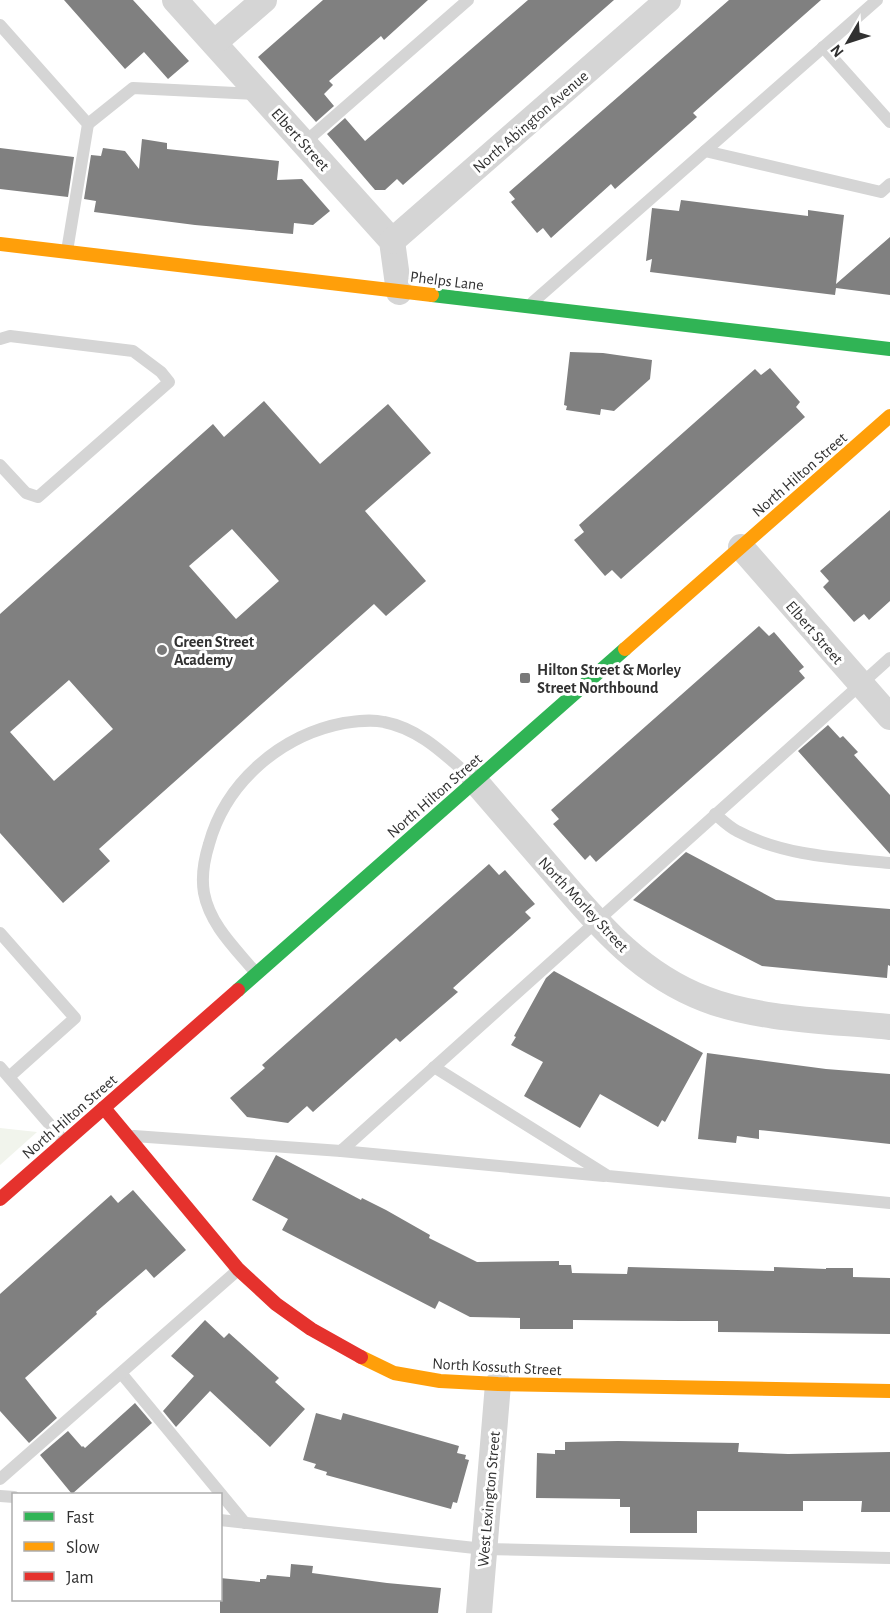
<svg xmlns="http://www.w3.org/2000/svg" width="890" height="1613" font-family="'Alegreya Sans',sans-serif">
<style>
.green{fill:#f1f4ec}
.building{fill:#808080;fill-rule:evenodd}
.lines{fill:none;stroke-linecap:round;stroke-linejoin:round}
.lane{stroke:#d5d5d5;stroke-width:12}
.street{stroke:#d5d5d5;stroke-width:26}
.fast{stroke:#30b455;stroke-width:14}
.slow{stroke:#ff9f0a;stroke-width:14}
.jam{stroke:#e5322d;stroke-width:14}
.poi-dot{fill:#797979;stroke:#fff;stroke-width:2}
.labels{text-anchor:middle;stroke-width:6;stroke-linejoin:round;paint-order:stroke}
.street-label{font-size:16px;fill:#313131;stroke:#fff}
.poi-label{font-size:16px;font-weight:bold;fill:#313131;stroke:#fff;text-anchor:start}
</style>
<rect width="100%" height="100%" fill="#fff"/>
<!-- green -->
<path class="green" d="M0 1128 37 1132 0 1165Z"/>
<!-- building -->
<g class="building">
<path d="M64 0H133L189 61 168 79 144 52 125 69Z"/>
<path d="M323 0H428L384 40 381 36 329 81 333 85 324 94 334 106 316 122 258 57Z"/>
<path d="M528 0H614L403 185 397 179 385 190H375L327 134 345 118 365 141Z"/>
<path d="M729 0H821L693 113 697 117 615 189 611 184 551 238 543 228 537 233 511 202 515 199 509 192Z"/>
<path d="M142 139 167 143V149L279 161 277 180 302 179 330 211 313 225 294 223 293 234 195 225 94 212 96 201 84 199 91 155 101 156 103 148 125 151 139 169Z"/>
<path d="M0 148 74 157 68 197 0 189Z"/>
<path d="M681 200 808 216V210L844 215 836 284 890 237V295L836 288 835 295 650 272 652 259 646 261 652 208 679 211Z"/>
<path d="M570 352 603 353 652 360 650 379 614 411 601 409 600 415 566 410 567 406 564 405Z"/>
<path d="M770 368 800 402 796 407 805 417 621 579 612 570 605 576 574 540 584 532 579 525 755 369 761 375Z"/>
<path d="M264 401 320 464 388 404 431 453 365 511 426 581 386 616 374 604 99 849 110 861 63 903 0 833V614L213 424 224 437ZM232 529 279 581 236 619 189 566ZM69 680 113 729 54 781 10 732Z"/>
<path d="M890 510V601L869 620 864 614 854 622 823 587 829 581 820 571Z"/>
<path d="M759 626 769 636 774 632 804 667 799 671 805 678 596 862 590 855 585 860 553 824 559 819 551 810Z"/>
<path d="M828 725 840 738 843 736 858 752 854 755 890 795V854L798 751Z"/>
<path d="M686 852 776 900 890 909V966L888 965 887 978 762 966 633 900Z"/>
<path d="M489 864 499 875 505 870 535 904 525 912 531 918 453 988 458 992 400 1042 396 1038 313 1112 307 1106 288 1123 247 1117 230 1098 265 1068 262 1065Z"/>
<path d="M554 971 703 1053 665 1122 662 1120 658 1127 600 1094 580 1128 524 1096 543 1062 511 1045 516 1037 514 1036 546 978Z"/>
<path d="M707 1053 826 1069 890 1074V1144L759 1130V1139L737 1136 736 1143 698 1139Z"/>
<path d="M276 1155 361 1200 362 1198 386 1210 430 1235 429 1238 477 1262 559 1261V1265H571L572 1273 627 1274 628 1267 774 1271V1267L826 1269V1268H853V1277L890 1278V1334L718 1332V1321H680L573 1320V1329H520V1318L470 1317 439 1301 435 1309 282 1230 288 1219 252 1200Z"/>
<path d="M133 1190 186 1250 154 1278 146 1269 96 1312 97 1314 25 1378 57 1418 29 1443 0 1411V1294L111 1195 118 1203Z"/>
<path d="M205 1320 224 1338 229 1333 279 1378 275 1382 305 1409 270 1447 210 1391 176 1427 163 1411 194 1376 171 1356Z"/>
<path d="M135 1403 152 1423 72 1494 40 1455 68 1431 82 1447 83 1446 85 1448Z"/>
<path d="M316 1413 341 1420 343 1413 459 1446 457 1453 466 1455 465 1459 469 1460 457 1503 453 1502 451 1509 326 1475 327 1472 314 1468 316 1464 303 1460Z"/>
<path d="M618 1441 739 1443 738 1452 788 1454 890 1452V1512H861L862 1501H803V1511H697V1533H630V1507H620V1499L536 1498 537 1453 555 1454V1450H565V1442Z"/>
<path d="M291 1564 313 1566 312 1573 387 1583 441 1588 438 1613H220V1578L260 1582V1579H266L267 1575 290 1577Z"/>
</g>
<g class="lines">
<!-- lane -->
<g class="lane">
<path d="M0 25 88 124 67 251"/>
<path d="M823 47 890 122"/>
<path d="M88 124 133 88 256 94"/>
<path d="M304 143 468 0"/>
<path d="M705 151 881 192 890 184"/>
<path d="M533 302 877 0"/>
<path d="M0 339 10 336 133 351 161 372 169 382 38 497 26 493 0 465"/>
<path d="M715 814C722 820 729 827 737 831 783 856 839 858 890 863"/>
<path d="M0 933 75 1018 9 1077"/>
<path d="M255 972C236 949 210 925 204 893 201 876 204 860 209 844 226 782 281 735 344 723 357 721 371 719 384 722 421 729 447 757 474 780"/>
<path d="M0 1067 64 1141"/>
<path d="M434 1067 608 1176 890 1203"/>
<path d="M134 1136 341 1151 890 658"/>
<path d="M341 1151 604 1176"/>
<path d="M121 1373 245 1523"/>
<path d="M0 1479 238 1270"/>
<path d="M0 1496 14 1497"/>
<path d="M220 1520 484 1549 890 1558"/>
</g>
<!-- street -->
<g class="street">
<path d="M175 0 392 241 399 292"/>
<path d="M214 43 264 0"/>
<path d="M392 241 668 0"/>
<path d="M741 547 890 717"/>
<path d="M475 781C502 812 529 844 556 875 600 926 640 974 705 999 758 1020 833 1021 890 1027"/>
<path d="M479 1613 498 1384"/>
</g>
<!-- fast -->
<g class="fast">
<path d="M432 295 890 349"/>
<path d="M238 990 625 649"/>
</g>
<!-- slow -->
<g class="slow">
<path d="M0 244 432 295"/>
<path d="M625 649 890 416"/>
<path d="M361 1357 394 1373 440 1381 498 1384 890 1391"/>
</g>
<!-- jam -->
<g class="jam">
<path d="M104 1108 238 1269 276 1304 311 1329 361 1357"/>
<path d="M0 1199 238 990"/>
</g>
</g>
<!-- markers -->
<g class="poi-dot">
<circle cx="162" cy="650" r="6"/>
<rect x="519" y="672" width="12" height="12" rx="3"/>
</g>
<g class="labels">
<!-- street labels -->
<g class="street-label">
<text transform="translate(530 121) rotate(-41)" y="6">North Abington Avenue</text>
<text transform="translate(301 139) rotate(48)" y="6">Elbert Street</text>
<text transform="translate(447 280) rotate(7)" y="6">Phelps Lane</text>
<text transform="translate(799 474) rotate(-41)" y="6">North Hilton Street</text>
<text transform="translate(815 632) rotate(49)" y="6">Elbert Street</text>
<text transform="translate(434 795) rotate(-41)" y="6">North Hilton Street</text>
<text transform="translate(584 904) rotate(47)" y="6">North Morley Street</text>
<text transform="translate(69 1116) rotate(-41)" y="6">North Hilton Street</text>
<text transform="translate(497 1366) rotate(3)" y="6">North Kossuth Street</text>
<text transform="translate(488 1499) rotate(-85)" y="6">West Lexington Street</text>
</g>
<!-- poi labels -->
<g class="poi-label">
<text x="174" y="647">Green Street<tspan x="174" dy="18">Academy</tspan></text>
<text x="537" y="675">Hilton Street &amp; Morley<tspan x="537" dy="18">Street Northbound</tspan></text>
</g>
</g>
<!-- legend -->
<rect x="12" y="1493" width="210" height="108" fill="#ffffff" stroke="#adadad" stroke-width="1.5"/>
<rect x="24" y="1512" width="30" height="9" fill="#30b455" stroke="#adadad" stroke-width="1.5"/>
<text x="66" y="1523" font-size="18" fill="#313131">Fast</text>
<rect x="24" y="1542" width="30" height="9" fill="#ff9f0a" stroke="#adadad" stroke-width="1.5"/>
<text x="66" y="1553" font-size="18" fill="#313131">Slow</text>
<rect x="24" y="1572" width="30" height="9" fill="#e5322d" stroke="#adadad" stroke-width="1.5"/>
<text x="66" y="1583" font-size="18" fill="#313131">Jam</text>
<!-- north arrow -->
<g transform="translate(848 42) rotate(231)" stroke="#ffffff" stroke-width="4.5" paint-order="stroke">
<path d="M0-4.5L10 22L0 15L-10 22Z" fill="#313131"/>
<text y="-9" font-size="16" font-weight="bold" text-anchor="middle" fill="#313131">N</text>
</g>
</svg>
